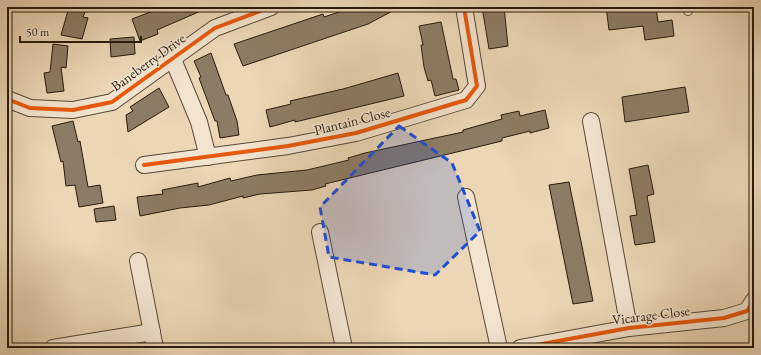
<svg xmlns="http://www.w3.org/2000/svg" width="761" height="355" font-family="'EB Garamond',serif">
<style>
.building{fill:#8d7c65;stroke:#271a0d}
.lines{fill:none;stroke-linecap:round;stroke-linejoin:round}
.lane-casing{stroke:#584937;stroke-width:10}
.street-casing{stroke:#584937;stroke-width:18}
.lane{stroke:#f3e4d0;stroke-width:8}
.street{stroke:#f3e4d0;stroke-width:16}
.cycleway-casing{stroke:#f3e4d0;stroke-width:6}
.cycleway{stroke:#e8590c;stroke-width:4}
.marked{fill:#1d4ed8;fill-opacity:0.2;stroke:#1d4ed8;stroke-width:3;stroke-dasharray:8 5;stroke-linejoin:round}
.labels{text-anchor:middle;stroke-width:3;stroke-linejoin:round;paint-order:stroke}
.street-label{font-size:14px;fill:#271a0d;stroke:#f3e4d0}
</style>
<rect width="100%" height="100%" fill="#ecd6b6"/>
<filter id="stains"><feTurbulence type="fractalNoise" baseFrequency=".005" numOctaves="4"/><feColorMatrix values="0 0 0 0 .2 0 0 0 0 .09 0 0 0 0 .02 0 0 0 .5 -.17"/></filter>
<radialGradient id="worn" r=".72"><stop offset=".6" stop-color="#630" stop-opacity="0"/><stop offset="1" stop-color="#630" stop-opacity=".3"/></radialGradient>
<!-- building -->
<g class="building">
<path d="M69 7H87L83 17 88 18 82 39 61 35Z"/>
<path d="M151 7H210L157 30 158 34 140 41 132 19 153 11Z"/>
<path d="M354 7H400L368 24 243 66 234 44 323 14 324 17Z"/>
<path d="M482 7H504L508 46 489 49Z"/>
<path d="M606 7H622V11L656 7 658 22 672 20 674 36 645 40 643 26 609 30Z"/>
<path d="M441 22 453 79H456L459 90 435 96 431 80 428 81 424 67 421 45H423L419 26Z"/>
<path d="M134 37 135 54 111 57 110 39Z"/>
<path d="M53 44 68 46 66 68 61 67 64 91 47 93 44 73 50 72Z"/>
<path d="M211 53 226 95H228L237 121 239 135 220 138 217 121H215L199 78 201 77 194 61Z"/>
<path d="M398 73 404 96 295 122V120L270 127 266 110 291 104 290 101 343 89Z"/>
<path d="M685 87 689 112 625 122 622 97Z"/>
<path d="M159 88 169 107 128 132 126 115 133 111 130 107Z"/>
<path d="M545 110 549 128 530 133V131L502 138V141L325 184 326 186 312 190 260 194 243 198V196L209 205 180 208 140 216 137 197 163 194 162 190 198 183V187L230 178 231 181 257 175 307 170 349 160 348 158 365 153 463 132V130L502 119 501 115 519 111 520 116Z"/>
<path d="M73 121 78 142 80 141 88 187 100 185 103 203 79 207 75 185 66 186 63 161 61 162 52 126Z"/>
<path d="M648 165 654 194 647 196 655 242 635 245 630 216 637 215 629 169Z"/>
<path d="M569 182 593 301 573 304 549 185Z"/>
<path d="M114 206 116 220 96 222 94 209Z"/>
</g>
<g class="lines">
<defs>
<path id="lane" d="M688 7V11"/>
<g id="street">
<path d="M172 57 199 122 208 157"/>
<path d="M7 99 30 108 73 110 112 102 215 28 271 7"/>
<path d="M591 121 629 328"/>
<path d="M144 165 288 146 356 133 466 100 477 86 464 7"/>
<path d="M466 197 499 348"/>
<path d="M320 232 344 348"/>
<path d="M138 261 155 348"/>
<path d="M53 348 152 332"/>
<path d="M520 348 629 328 724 318 747 311 754 300"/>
</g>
</defs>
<!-- lane casing -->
<use href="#lane" class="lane-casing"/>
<!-- street casing -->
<use href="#street" class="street-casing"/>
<!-- lane -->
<use href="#lane" class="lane"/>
<!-- street -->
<use href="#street" class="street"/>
<defs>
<g id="cycleway">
<path d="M7 99 30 108 73 110 112 102 215 28 271 7"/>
<path d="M144 165 288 146 356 133 466 100 477 86 464 7"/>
<path d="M520 348 629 328 724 318 747 311 754 300"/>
</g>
</defs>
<!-- cycleway casing -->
<use href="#cycleway" class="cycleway-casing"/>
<!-- cycleway -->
<use href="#cycleway" class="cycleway"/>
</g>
<!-- marked area -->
<path class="marked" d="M399 126 452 163 480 231 435 275 329 257 320 207Z"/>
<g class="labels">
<!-- street labels -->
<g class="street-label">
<text transform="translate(148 62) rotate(-36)" y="5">Baneberry Drive</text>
<text transform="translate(352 121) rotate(-14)" y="5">Plantain Close</text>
<text transform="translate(651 315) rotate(-7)" y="5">Vicarage Close</text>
</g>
</g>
<!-- margin -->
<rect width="761" height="355" fill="none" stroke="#ecd6b6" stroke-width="24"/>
<rect x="8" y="8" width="745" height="339" fill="none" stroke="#271a0d" stroke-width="2"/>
<rect x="12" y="12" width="737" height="331" fill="none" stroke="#271a0d"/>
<!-- scale -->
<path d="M20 36v6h121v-6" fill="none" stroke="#271a0d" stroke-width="2"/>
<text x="26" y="36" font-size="12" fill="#271a0d" stroke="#f3e4d0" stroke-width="3" paint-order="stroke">50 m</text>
<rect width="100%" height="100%" filter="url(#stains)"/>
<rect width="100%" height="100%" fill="url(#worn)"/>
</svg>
